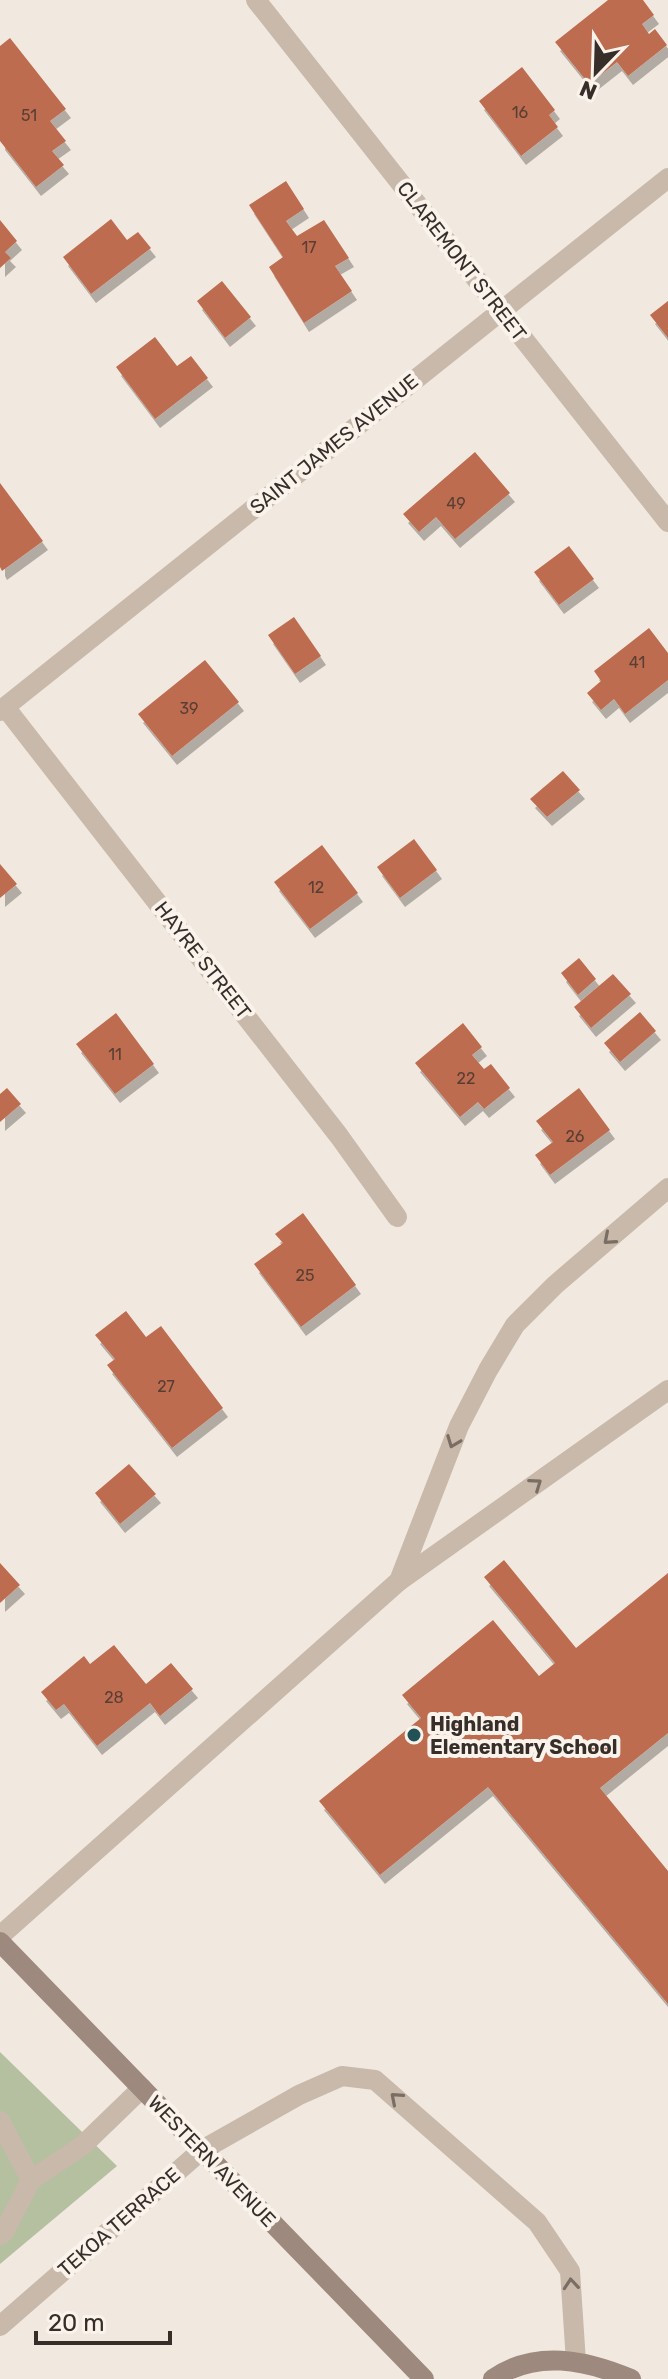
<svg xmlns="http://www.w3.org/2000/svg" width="668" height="2379" font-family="Rubik,sans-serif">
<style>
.green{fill:#b4c09f}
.building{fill:#be6c50;filter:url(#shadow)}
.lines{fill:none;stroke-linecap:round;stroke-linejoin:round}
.lane{stroke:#c9b9ab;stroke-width:20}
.street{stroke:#c9b9ab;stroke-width:20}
.secondary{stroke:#9d897d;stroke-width:20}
.oneway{stroke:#796d64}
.poi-dot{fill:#225256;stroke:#f9f3eb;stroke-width:3}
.labels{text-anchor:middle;stroke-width:8;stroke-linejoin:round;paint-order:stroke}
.number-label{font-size:16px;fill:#593e34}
.street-label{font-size:20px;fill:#372e2a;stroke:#f9f3eb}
.poi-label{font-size:20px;font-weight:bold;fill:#372e2a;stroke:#f9f3eb;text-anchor:start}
</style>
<defs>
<filter id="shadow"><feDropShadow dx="5" dy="9" stdDeviation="0" flood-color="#0004"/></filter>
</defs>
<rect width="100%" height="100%" fill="#f1e9df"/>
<!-- green -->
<path class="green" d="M0 2052 117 2166 0 2264Z"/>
<!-- building -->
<g class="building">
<path d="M608 0H643L654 15 642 24 649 34 655 29 667 45 628 76 617 62 589 84 555 42Z"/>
<path d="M10 38 66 109 50 121 66 141 52 151 64 165 36 187 0 141V46Z"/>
<path d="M522 67 555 110 549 115 558 127 521 156 479 101Z"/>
<path d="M286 181 304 209 286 221 297 236 324 220 349 258 335 266 352 291 304 323 269 267 283 257 249 205Z"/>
<path d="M111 219 127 240 138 232 151 248 91 294 63 257Z"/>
<path d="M0 220 17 241 5 252 11 258 0 268Z"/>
<path d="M222 281 251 317 225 338 197 301Z"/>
<path d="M668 301V338L650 315Z"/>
<path d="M155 337 177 366 191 356 208 378 155 419 116 367Z"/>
<path d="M475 452 510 493 455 539 436 517 419 532 403 514Z"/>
<path d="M0 483 43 541 2 571 0 567Z"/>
<path d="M569 546 594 579 559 605 534 572Z"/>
<path d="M294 617 321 656 295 674 268 635Z"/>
<path d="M649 628 668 653V680L625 714 614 699 601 710 587 693 601 681 594 671Z"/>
<path d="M205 660 239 702 172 756 138 714Z"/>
<path d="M563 771 580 790 547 817 530 799Z"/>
<path d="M414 839 437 870 400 898 377 867Z"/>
<path d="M322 845 358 893 310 929 274 882Z"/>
<path d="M0 864 17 884 0 898Z"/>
<path d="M579 958 596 979 578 995 561 973Z"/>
<path d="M613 974 631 994 591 1028 574 1007Z"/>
<path d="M640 1012 656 1031 620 1062 604 1043Z"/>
<path d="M116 1013 154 1064 115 1094 76 1044Z"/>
<path d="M463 1023 482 1047 472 1055 484 1069 491 1064 510 1088 484 1109 478 1102 460 1117 415 1063Z"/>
<path d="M7 1088 21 1104 0 1122V1094Z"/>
<path d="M579 1088 610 1130 550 1175 535 1155 553 1142 536 1121Z"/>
<path d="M303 1213 356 1285 301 1327 254 1264 283 1243 275 1234Z"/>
<path d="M126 1311 146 1337 161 1326 223 1408 172 1448 107 1365 115 1359 95 1335Z"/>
<path d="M129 1464 156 1494 120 1524 95 1493Z"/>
<path d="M504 1560 576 1648 668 1573V1733L600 1788 668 1871V2004L488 1787 380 1875 319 1801 421 1718 402 1695 493 1620 539 1676 555 1663 484 1577Z"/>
<path d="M0 1563 20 1585 0 1603Z"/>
<path d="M114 1645 146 1684 171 1663 193 1689 160 1716 150 1703 97 1746 64 1704 56 1710 41 1692 84 1656 90 1664Z"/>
</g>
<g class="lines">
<!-- lane -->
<g class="lane">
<path d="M668 1188 555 1285 515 1325 488 1370 459 1426 399 1581 668 1390"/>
<path d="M0 1936 399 1581"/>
<path d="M0 2121 31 2180 4 2232 0 2235"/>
<path d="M202 2150 299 2095 342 2076 375 2080 537 2222 570 2271 576 2362"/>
<path d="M31 2180 82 2146 142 2088"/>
</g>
<!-- street -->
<g class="street">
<path d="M256 0 668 522"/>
<path d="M5 707 339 1136 397 1217"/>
<path d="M0 711 668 178"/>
<path d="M0 2326 202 2150"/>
</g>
<!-- secondary -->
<g class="secondary">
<path d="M0 1942 424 2379"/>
<path d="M493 2379C536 2349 586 2360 631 2379"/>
</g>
</g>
<!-- one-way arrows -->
<defs><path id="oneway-chevron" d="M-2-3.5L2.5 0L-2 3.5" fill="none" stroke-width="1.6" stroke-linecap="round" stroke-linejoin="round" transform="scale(2)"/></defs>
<g class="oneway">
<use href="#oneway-chevron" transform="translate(609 1239) rotate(139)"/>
<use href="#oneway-chevron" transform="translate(453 1442) rotate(111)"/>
<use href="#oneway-chevron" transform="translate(536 1484) rotate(-35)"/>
<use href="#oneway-chevron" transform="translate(396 2098) rotate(-139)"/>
<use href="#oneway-chevron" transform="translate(571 2284) rotate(-95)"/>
</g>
<!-- markers -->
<circle class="poi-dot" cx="414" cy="1735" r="8"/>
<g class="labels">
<!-- number labels -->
<g class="number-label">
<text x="520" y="118">16</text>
<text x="29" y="121">51</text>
<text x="309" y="253">17</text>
<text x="456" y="509">49</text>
<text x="637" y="668">41</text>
<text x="189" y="714">39</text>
<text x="316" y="893">12</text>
<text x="115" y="1060">11</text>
<text x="466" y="1084">22</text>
<text x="575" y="1142">26</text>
<text x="305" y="1281">25</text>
<text x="166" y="1392">27</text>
<text x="114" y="1703">28</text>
</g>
<!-- street labels -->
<g class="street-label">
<text transform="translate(462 261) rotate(52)" y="7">CLAREMONT STREET</text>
<text transform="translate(334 444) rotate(-39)" y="7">SAINT JAMES AVENUE</text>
<text transform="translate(203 960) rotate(52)" y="7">HAYRE STREET</text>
<text transform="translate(212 2161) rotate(46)" y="7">WESTERN AVENUE</text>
<text transform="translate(119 2222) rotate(-41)" y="7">TEKOA TERRACE</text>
</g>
<!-- poi labels -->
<g class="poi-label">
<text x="430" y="1731">Highland<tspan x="430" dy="23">Elementary School</tspan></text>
</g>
</g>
<!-- north arrow -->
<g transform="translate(596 72) rotate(203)" stroke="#f9f3eb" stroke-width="6" paint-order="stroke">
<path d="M0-6L14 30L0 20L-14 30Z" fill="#372e2a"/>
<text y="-12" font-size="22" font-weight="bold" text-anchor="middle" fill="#372e2a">N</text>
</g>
<!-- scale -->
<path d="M36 2331v12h134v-12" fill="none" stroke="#372e2a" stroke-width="4"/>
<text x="48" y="2331" font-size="24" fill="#372e2a" stroke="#f9f3eb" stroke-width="6" paint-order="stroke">20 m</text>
</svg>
